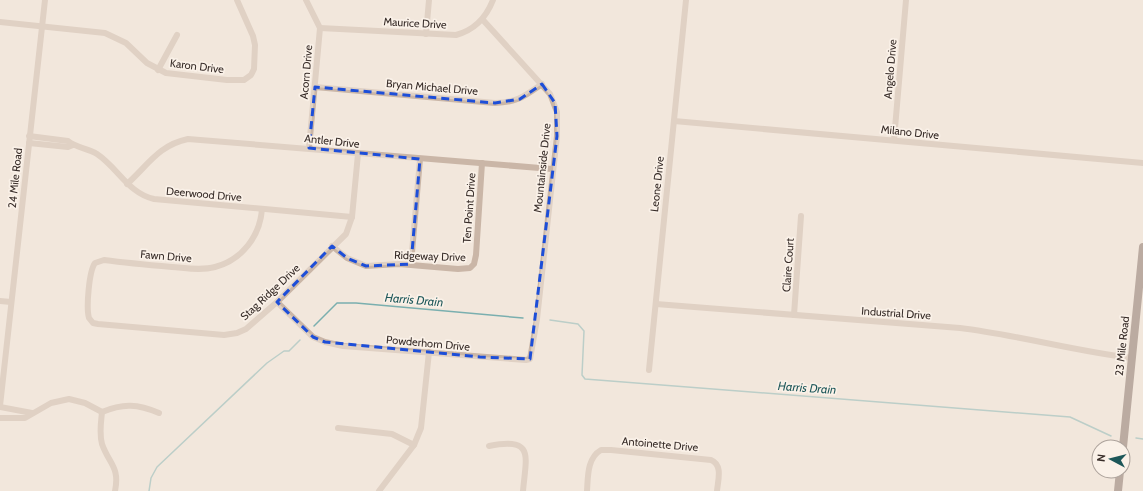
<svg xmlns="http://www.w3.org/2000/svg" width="1143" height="491" font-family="Cabin,sans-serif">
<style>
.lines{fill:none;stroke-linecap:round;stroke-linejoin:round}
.stream{stroke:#7aafaf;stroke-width:1.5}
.minor{stroke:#cab6a7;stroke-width:6}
.major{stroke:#796259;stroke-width:8}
.marked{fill:none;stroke:#1d4ed8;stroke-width:3;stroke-dasharray:8 5;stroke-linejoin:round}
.labels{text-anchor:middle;stroke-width:3.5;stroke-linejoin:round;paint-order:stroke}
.street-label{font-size:11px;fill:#372c28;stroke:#faf1e8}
.water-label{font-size:12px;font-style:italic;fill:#1d5759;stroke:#faf1e8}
</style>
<rect width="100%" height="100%" fill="#f2e7dc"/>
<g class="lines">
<!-- stream -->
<g class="stream">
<path d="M550 320 578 324 584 331 582 375 585 379 1070 417 1111 436"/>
<path d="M314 326 337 303H356L523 318"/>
<path d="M1136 438 1143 439"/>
<path d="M149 491 151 478 157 467 267 363 284 351H289L300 340"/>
</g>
<!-- minor -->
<g class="minor">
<path d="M306 0 320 28 309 148"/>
<path d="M0 22 105 33 126 43 147 63 166 73 227 80H244L251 75 254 69 255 45 253 36 237 0"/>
<path d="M320 28 456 35C475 30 486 18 493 0"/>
<path d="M426 34 429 0"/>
<path d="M158 70 177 35"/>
<path d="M315 87 495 103C518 102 523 97 542 84"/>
<path d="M674 121 1143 163"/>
<path d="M29 136 68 141C76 148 88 148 97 154 118 168 128 193 154 199L352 217"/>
<path d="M894 140 906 0"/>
<path d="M29 143 68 147 73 145"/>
<path d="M127 184C148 165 159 145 188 139L552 169"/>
<path d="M262 209C260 236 242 260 215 267 201 271 186 268 172 267 149 265 127 263 104 260L95 263C89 271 86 308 89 318L93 323 98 324 224 335 237 333 246 329 277 302 346 234 352 217 358 154"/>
<path d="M332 246 347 258 366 266 399 264 458 269 470 268 474 264 476 255 482 163"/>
<path d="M411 264 420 159"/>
<path d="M0 301 11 302"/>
<path d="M277 302 313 337 325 342 343 346 526 360 530 359 537 319 557 136V112L550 94 483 20"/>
<path d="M656 304 960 328C1018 335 1074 351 1132 358"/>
<path d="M794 315 801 216"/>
<path d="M649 370 686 0"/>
<path d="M0 406 45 0"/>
<path d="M0 407 32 413"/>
<path d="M102 412C101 423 99 433 102 444 109 464 120 467 115 491"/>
<path d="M102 412C123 403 138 404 159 413"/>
<path d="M0 418H25L51 403 69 399 85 403 102 412"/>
<path d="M338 428 392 434 414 445"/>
<path d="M489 446C535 437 526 456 523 491"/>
<path d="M379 491 414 445 421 428 429 352"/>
<path d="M587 491C588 477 587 458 601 450H611L711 460C723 465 718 480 717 491"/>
</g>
<!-- major -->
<g class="major">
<path d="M1123 447 1143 247"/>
<path d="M1118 491 1120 471"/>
</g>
</g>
<!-- marked area -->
<path d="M0 0H1143V491H0ZM542 84 555 103 557 136 530 359 480 357 325 342 313 337 277 302 332 246 347 258 366 266 411 264 420 159 309 148 315 87 495 103 520 99Z" fill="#f2e7dc" fill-opacity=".55" fill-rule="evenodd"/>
<path class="marked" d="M542 84 555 103 557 136 530 359 480 357 325 342 313 337 277 302 332 246 347 258 366 266 411 264 420 159 309 148 315 87 495 103 520 99Z"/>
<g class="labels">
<!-- street labels -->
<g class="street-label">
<text transform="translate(415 23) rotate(3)" y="4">Maurice Drive</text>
<text transform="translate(197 66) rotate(7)" y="4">Karon Drive</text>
<text transform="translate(890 69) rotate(-85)" y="4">Angelo Drive</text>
<text transform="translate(306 72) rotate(-85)" y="4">Acorn Drive</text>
<text transform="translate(432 87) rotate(5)" y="4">Bryan Michael Drive</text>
<text transform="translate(910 132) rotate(6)" y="4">Milano Drive</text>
<text transform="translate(332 141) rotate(6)" y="4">Antler Drive</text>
<text transform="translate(542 168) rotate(-84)" y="4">Mountainside Drive</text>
<text transform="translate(15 178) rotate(-84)" y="4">24 Mile Road</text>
<text transform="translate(657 184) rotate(-84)" y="4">Leone Drive</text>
<text transform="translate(204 194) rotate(5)" y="4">Deerwood Drive</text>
<text transform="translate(469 208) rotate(-86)" y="4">Ten Point Drive</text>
<text transform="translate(166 256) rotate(5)" y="4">Fawn Drive</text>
<text transform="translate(430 256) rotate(2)" y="4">Ridgeway Drive</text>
<text transform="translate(788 265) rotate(-86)" y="4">Claire Court</text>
<text transform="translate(270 292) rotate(-43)" y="4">Stag Ridge Drive</text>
<text transform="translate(896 313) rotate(4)" y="4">Industrial Drive</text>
<text transform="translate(428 343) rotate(5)" y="4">Powderhorn Drive</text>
<text transform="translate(1122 346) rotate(-84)" y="4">23 Mile Road</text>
<text transform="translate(660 444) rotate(5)" y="4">Antoinette Drive</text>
</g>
<!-- water labels -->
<g class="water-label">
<text transform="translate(414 300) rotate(5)" y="4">Harris Drain</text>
<text transform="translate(807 388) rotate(4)" y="4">Harris Drain</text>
</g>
</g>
<!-- north arrow -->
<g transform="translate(1111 459) rotate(277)"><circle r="19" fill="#faf1e8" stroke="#aca29b"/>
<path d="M0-3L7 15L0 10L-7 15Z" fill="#1d5759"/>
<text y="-6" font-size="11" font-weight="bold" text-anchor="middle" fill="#372c28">N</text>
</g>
</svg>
